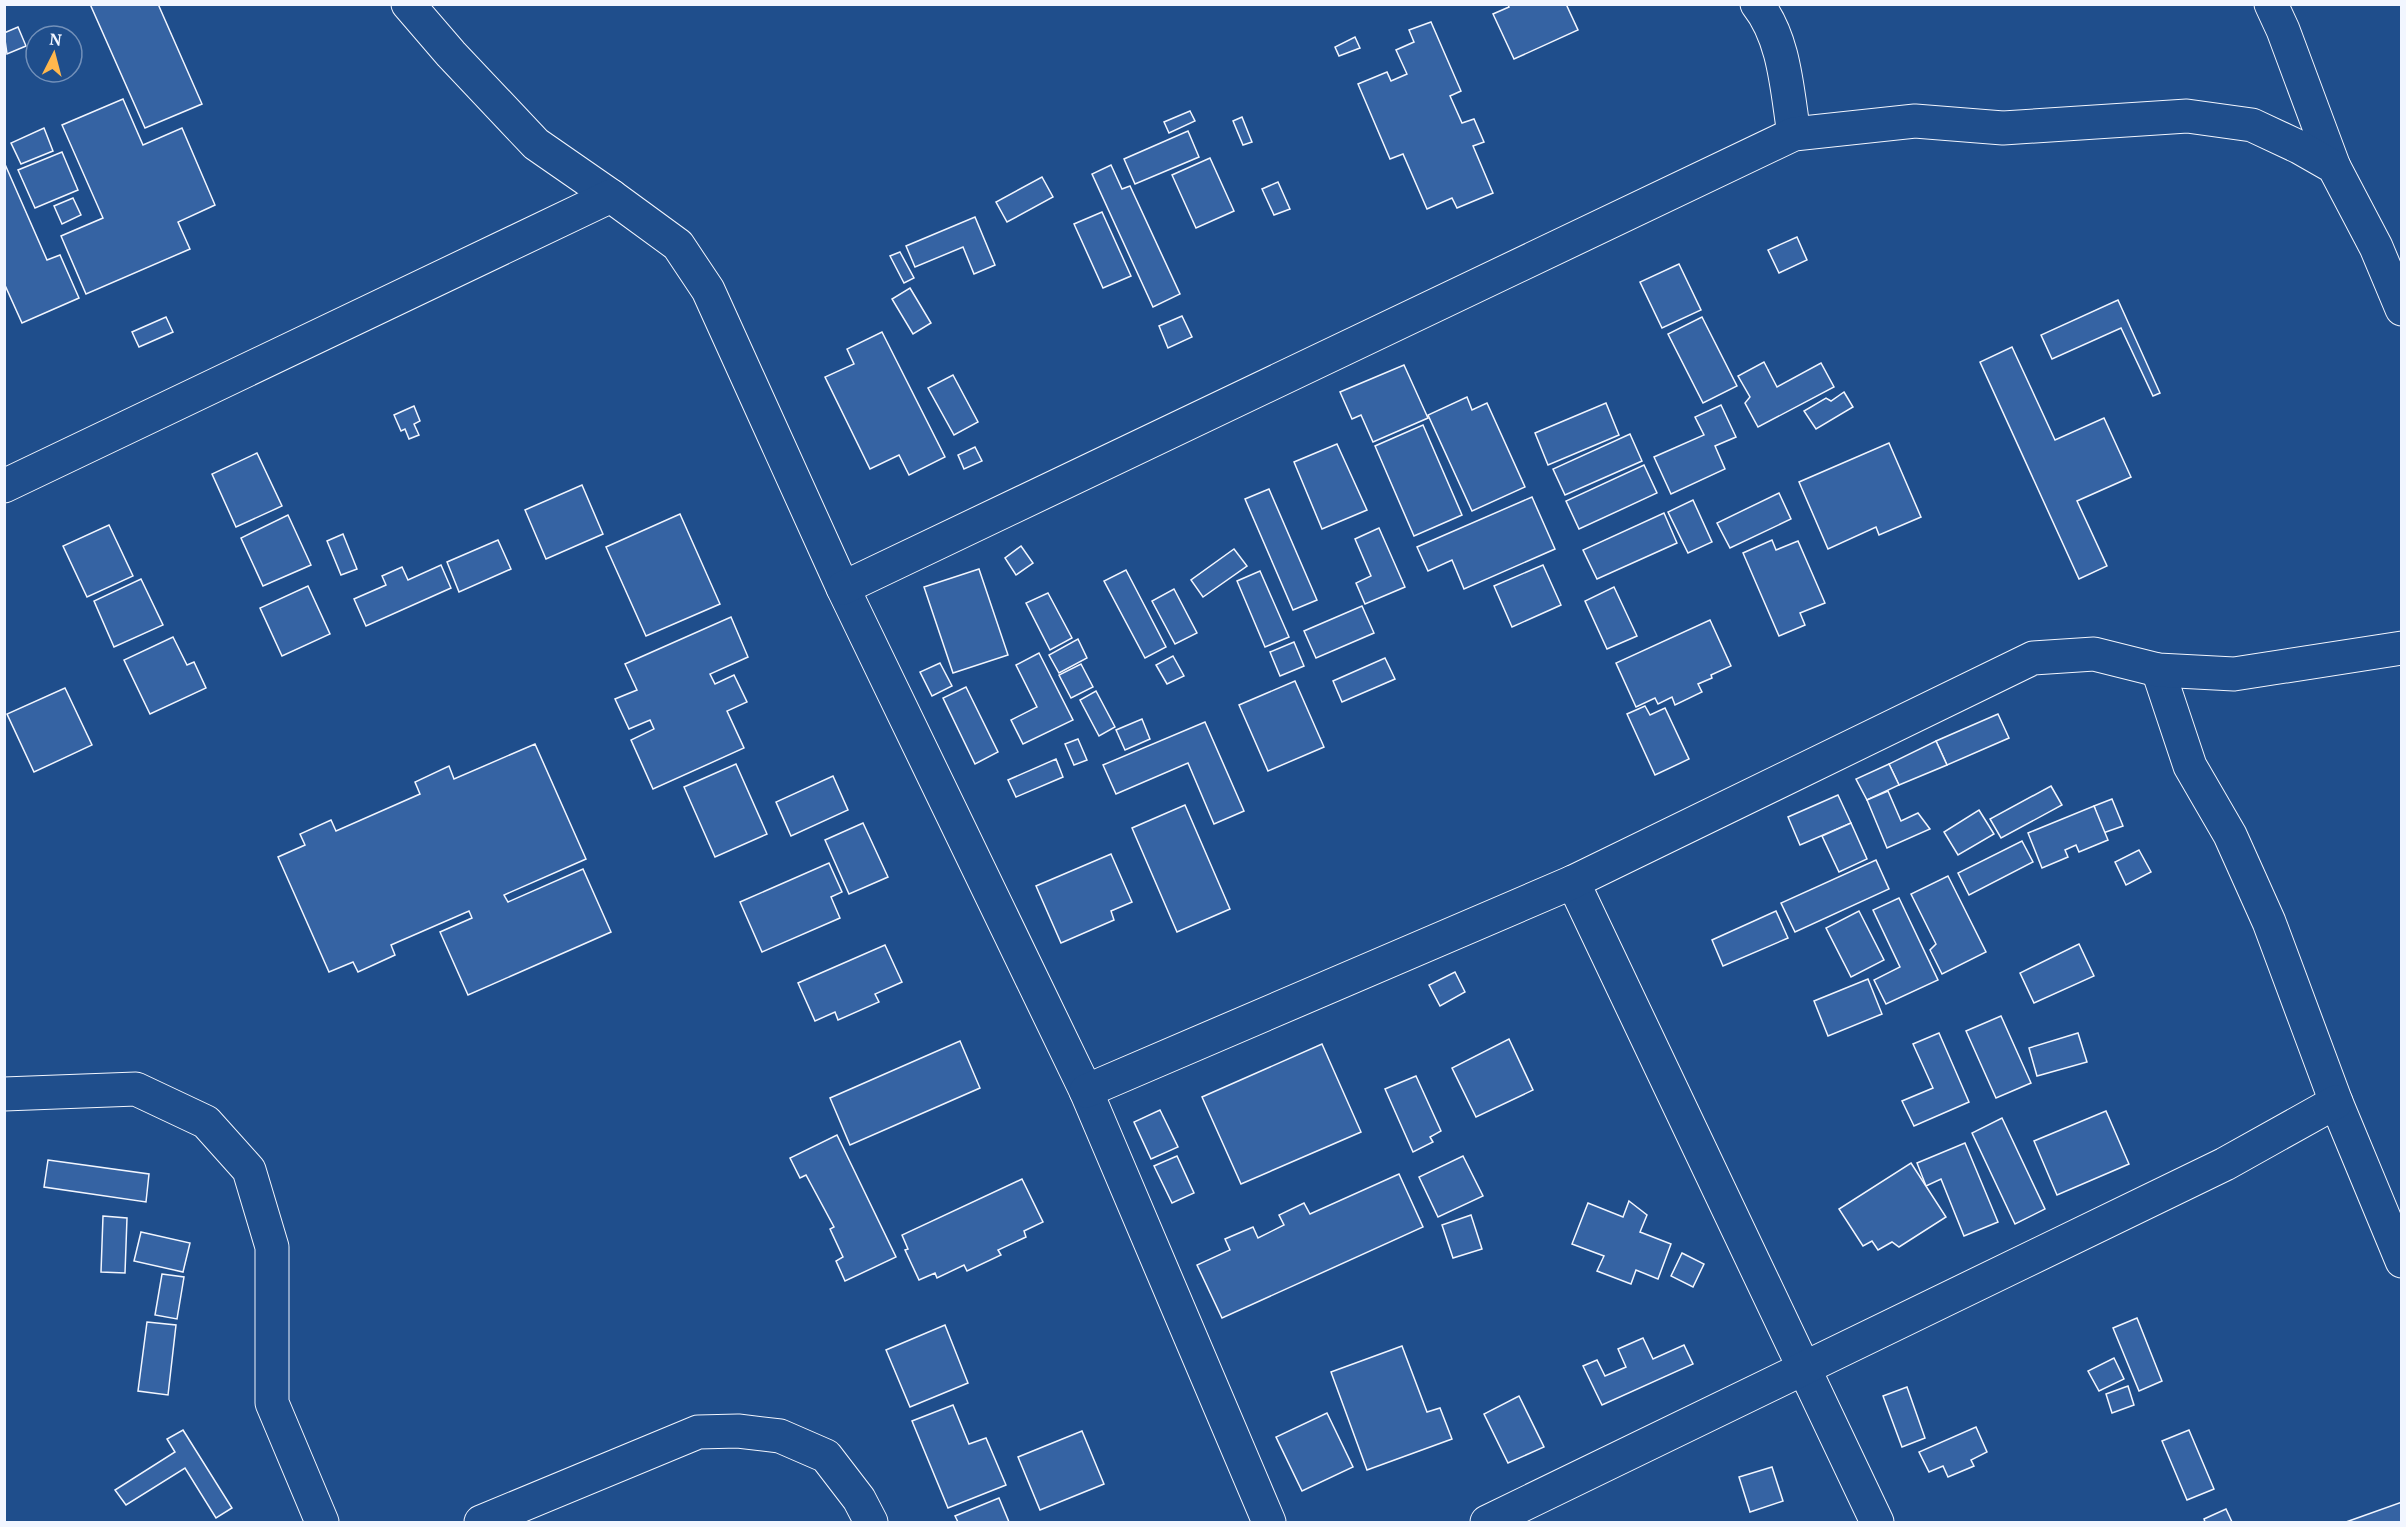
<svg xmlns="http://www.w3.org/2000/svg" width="2406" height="1527" font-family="'PT Serif',serif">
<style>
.building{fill:#3563a3;stroke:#f2f6ff;stroke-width:1.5}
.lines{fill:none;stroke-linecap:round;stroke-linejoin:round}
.minor-casing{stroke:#f2f6ff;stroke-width:35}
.minor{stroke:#1f4e8c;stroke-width:33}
</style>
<rect width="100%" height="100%" fill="#1f4e8c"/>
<!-- building -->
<g class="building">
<path d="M90 4H158L202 104 145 128Z"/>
<path d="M1508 4H1566L1578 30 1514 59 1493 14 1509 7Z"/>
<path d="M1431 22 1461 91 1450 96 1462 123 1474 119 1484 142 1473 146 1493 193 1457 208 1452 198 1427 209 1403 154 1390 159 1358 84 1387 72 1391 81 1407 74 1396 50 1414 42 1409 30Z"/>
<path d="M18 27 26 46 7 54 4 33Z"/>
<path d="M1355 37 1360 48 1339 56 1335 47Z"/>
<path d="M123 99 143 145 182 128 215 205 178 222 190 249 86 294 61 236 103 218 62 125Z"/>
<path d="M1190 111 1195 121 1169 133 1164 122Z"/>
<path d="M1242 117 1252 142 1243 145 1233 121Z"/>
<path d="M44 128 53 151 21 164 11 143Z"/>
<path d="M1188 131 1199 157 1135 184 1124 159Z"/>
<path d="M62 152 78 190 35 208 18 170Z"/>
<path d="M1210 158 1234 211 1196 228 1172 175Z"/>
<path d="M4 162 47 260 60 255 79 298 22 323 4 283Z"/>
<path d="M1111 165 1122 189 1130 186 1180 294 1153 307 1092 174Z"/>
<path d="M1042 177 1053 197 1007 222 996 202Z"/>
<path d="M1278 182 1290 209 1274 215 1262 189Z"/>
<path d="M73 198 81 215 62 224 54 206Z"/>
<path d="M1102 212 1131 276 1103 288 1074 224Z"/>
<path d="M975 217 995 265 974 274 963 247 915 267 906 246Z"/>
<path d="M1797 237 1807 260 1779 273 1768 250Z"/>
<path d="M900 252 914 278 904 283 890 256Z"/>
<path d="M1679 264 1701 310 1662 328 1640 282Z"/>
<path d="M910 288 931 323 913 334 892 299Z"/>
<path d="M2118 300 2160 393 2153 396 2121 328 2052 359 2041 335Z"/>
<path d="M1182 316 1192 337 1168 348 1159 326Z"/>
<path d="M166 317 173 332 139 347 132 332Z"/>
<path d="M1702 317 1737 386 1703 403 1668 334Z"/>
<path d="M882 332 945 457 909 475 899 455 870 469 825 377 854 364 847 349Z"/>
<path d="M2012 347 2055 440 2104 418 2131 477 2077 501 2107 566 2079 579 1980 362Z"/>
<path d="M1764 362 1777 387 1821 363 1834 387 1758 427 1745 403 1750 397 1738 376Z"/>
<path d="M1404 365 1428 418 1373 442 1361 415 1352 419 1340 392Z"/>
<path d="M953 375 978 422 954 435 928 388Z"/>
<path d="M1844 392 1853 407 1816 429 1804 411 1826 398 1831 401Z"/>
<path d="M1467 397 1472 410 1487 403 1525 487 1472 511 1428 415Z"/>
<path d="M1606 403 1619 435 1548 465 1535 433Z"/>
<path d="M1721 405 1736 437 1715 446 1725 469 1671 494 1654 457 1704 435 1695 417Z"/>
<path d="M414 406 420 421 414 424 419 435 409 439 405 429 401 431 394 415Z"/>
<path d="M1423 425 1462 515 1414 536 1375 446Z"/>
<path d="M1630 434 1642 461 1565 495 1553 469Z"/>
<path d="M1889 443 1921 517 1879 535 1876 527 1828 549 1799 482Z"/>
<path d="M1337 444 1367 510 1322 529 1294 462Z"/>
<path d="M975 447 982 461 964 469 958 455Z"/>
<path d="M257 453 282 506 236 527 212 474Z"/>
<path d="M1644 465 1657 493 1579 529 1566 501Z"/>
<path d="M582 485 603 534 546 559 525 510Z"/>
<path d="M1269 489 1317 600 1293 610 1245 499Z"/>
<path d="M1779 493 1791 519 1730 548 1717 523Z"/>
<path d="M1532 497 1555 549 1464 589 1452 560 1428 571 1417 547Z"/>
<path d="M1693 500 1712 542 1688 553 1668 512Z"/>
<path d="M1664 513 1677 543 1597 579 1583 550Z"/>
<path d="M680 514 720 604 646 636 606 547Z"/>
<path d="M288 515 311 565 263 586 241 538Z"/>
<path d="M109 525 133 576 87 597 63 546Z"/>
<path d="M1379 528 1405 587 1365 604 1356 583 1371 576 1355 539Z"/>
<path d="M343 534 357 569 341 575 327 541Z"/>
<path d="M498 540 511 569 459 592 447 562Z"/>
<path d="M1772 540 1776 550 1798 541 1825 603 1800 613 1805 625 1779 636 1743 553Z"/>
<path d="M1021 546 1033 563 1016 575 1005 558Z"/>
<path d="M1234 549 1247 566 1203 597 1191 580Z"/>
<path d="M441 565 451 588 366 626 354 599 386 585 382 576 402 567 408 580Z"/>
<path d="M1543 565 1561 605 1512 627 1494 586Z"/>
<path d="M979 569 1008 655 953 673 924 587Z"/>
<path d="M1126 570 1166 647 1145 658 1104 581Z"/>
<path d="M1260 571 1289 637 1265 647 1237 581Z"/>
<path d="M141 579 163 625 114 647 94 601Z"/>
<path d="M308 586 330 634 282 656 260 608Z"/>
<path d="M1614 587 1637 636 1607 649 1585 601Z"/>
<path d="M1174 589 1197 633 1175 644 1152 601Z"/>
<path d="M1048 593 1072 638 1050 650 1026 603Z"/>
<path d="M1362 606 1374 633 1316 658 1304 631Z"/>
<path d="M731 617 748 657 710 674 715 684 734 675 747 702 727 711 744 748 653 789 631 740 654 729 650 720 629 729 615 699 637 690 625 664Z"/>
<path d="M1710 620 1731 666 1711 675 1712 678 1698 684 1702 692 1675 705 1672 697 1658 704 1655 698 1636 707 1616 663Z"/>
<path d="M173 637 187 665 194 662 206 688 150 714 124 660Z"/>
<path d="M1078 639 1087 658 1059 673 1049 655Z"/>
<path d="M1294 642 1304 666 1280 676 1270 652Z"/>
<path d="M1039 653 1073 720 1023 744 1011 720 1037 707 1016 665Z"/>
<path d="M1173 656 1184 676 1167 684 1156 665Z"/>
<path d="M1385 658 1395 679 1342 702 1333 681Z"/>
<path d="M940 663 952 686 932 696 920 672Z"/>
<path d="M1081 664 1093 687 1071 698 1059 675Z"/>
<path d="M1295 681 1324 747 1268 771 1239 705Z"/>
<path d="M966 687 998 752 975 764 943 698Z"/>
<path d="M65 688 92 745 34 772 7 714Z"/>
<path d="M1096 691 1115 727 1099 736 1080 700Z"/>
<path d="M1645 706 1650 715 1665 708 1689 759 1655 775 1627 714Z"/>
<path d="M1998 714 2009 738 1947 765 1936 741Z"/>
<path d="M1142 719 1150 739 1125 750 1116 730Z"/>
<path d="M1205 722 1244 811 1214 824 1188 763 1116 794 1103 765Z"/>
<path d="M1078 739 1087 760 1074 765 1065 744Z"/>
<path d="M1936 741 1947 765 1899 785 1889 764Z"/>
<path d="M535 744 586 859 504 895 508 902 583 869 611 932 468 995 440 932 472 918 469 911 391 945 395 955 358 972 353 962 329 972 278 857 305 845 300 834 331 820 336 831 420 794 415 782 449 766 454 779Z"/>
<path d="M1056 759 1063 777 1016 797 1008 780Z"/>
<path d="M736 764 767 834 715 857 684 787Z"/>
<path d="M1889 764 1899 785 1867 800 1856 779Z"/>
<path d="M833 776 848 810 791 836 776 802Z"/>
<path d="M2051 786 2062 805 2001 838 1990 819Z"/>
<path d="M1888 791 1901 821 1918 813 1930 829 1887 848 1867 800Z"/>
<path d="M1838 795 1851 823 1800 845 1788 817Z"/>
<path d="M2112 799 2123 826 2103 833 2094 806Z"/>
<path d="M1185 805 1230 909 1177 932 1132 828Z"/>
<path d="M2094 806 2108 840 2079 852 2076 845 2065 850 2068 857 2042 868 2028 833Z"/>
<path d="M1979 810 1994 834 1958 855 1944 832Z"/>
<path d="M863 823 888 877 849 894 825 840Z"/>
<path d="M1851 823 1867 859 1839 872 1822 836Z"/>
<path d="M2022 841 2033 862 1969 895 1958 873Z"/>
<path d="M2139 850 2151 872 2126 885 2115 862Z"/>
<path d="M1111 854 1132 902 1111 911 1114 920 1061 943 1036 886Z"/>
<path d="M1876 860 1889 889 1795 932 1781 903Z"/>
<path d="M829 863 842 892 831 897 840 918 762 952 740 902Z"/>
<path d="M1948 876 1986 952 1942 974 1930 950 1936 944 1911 894Z"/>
<path d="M1899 898 1938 980 1886 1004 1874 980 1900 967 1873 910Z"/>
<path d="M1776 911 1788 938 1723 966 1712 940Z"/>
<path d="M1859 911 1884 960 1851 977 1826 928Z"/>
<path d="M2079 944 2094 976 2034 1003 2020 973Z"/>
<path d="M885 945 902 982 875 994 879 1002 838 1020 835 1012 815 1021 798 983Z"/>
<path d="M1455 972 1465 992 1440 1006 1429 985Z"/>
<path d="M1868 979 1882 1014 1828 1036 1814 1001Z"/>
<path d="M2001 1016 2031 1083 1996 1098 1966 1031Z"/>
<path d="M1939 1033 1969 1102 1914 1126 1902 1101 1933 1088 1913 1044Z"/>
<path d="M2078 1033 2087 1062 2037 1076 2029 1048Z"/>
<path d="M1509 1039 1533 1090 1476 1117 1452 1068Z"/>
<path d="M960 1041 980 1088 850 1145 830 1098Z"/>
<path d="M1322 1044 1361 1132 1241 1184 1202 1097Z"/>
<path d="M1416 1076 1441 1131 1430 1137 1433 1142 1413 1152 1385 1089Z"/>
<path d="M1160 1110 1178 1147 1151 1159 1134 1122Z"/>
<path d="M2106 1111 2129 1164 2057 1195 2034 1141Z"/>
<path d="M2002 1118 2045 1209 2015 1224 1972 1133Z"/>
<path d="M837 1135 896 1257 845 1281 836 1261 843 1257 830 1229 834 1227 806 1175 800 1178 790 1158Z"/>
<path d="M1965 1143 1998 1222 1964 1236 1941 1179 1926 1186 1917 1163Z"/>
<path d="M1177 1156 1194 1193 1172 1203 1154 1166Z"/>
<path d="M1463 1156 1483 1196 1438 1217 1419 1177Z"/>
<path d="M48 1160 149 1174 146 1202 44 1187Z"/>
<path d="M1911 1163 1946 1217 1899 1247 1892 1242 1878 1250 1872 1241 1863 1246 1839 1209Z"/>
<path d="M1399 1174 1423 1227 1222 1318 1197 1265 1230 1250 1225 1239 1253 1227 1258 1238 1284 1225 1279 1215 1304 1203 1310 1214Z"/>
<path d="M1022 1179 1043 1222 1024 1231 1026 1237 998 1250 1001 1255 967 1271 964 1265 937 1278 935 1273 919 1280 905 1250 908 1249 902 1235Z"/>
<path d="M1629 1201 1647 1215 1640 1232 1671 1244 1658 1279 1636 1270 1631 1284 1597 1271 1604 1256 1572 1244 1588 1203 1623 1217Z"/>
<path d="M1471 1215 1482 1249 1453 1258 1442 1225Z"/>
<path d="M103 1216 127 1218 125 1273 101 1272Z"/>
<path d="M141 1232 190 1243 183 1272 134 1261Z"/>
<path d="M1682 1253 1704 1264 1693 1287 1671 1276Z"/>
<path d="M162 1274 184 1277 177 1319 155 1315Z"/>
<path d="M2137 1318 2162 1381 2139 1391 2113 1328Z"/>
<path d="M147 1322 176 1325 168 1395 138 1391Z"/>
<path d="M945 1325 968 1383 910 1407 886 1350Z"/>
<path d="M1643 1338 1653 1359 1684 1345 1693 1364 1602 1405 1583 1366 1597 1360 1605 1376 1626 1367 1618 1349Z"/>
<path d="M1402 1346 1427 1412 1440 1408 1452 1439 1367 1470 1331 1372Z"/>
<path d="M2114 1358 2124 1379 2099 1391 2088 1371Z"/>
<path d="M2128 1386 2134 1405 2112 1413 2106 1394Z"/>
<path d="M1907 1387 1925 1438 1902 1447 1883 1396Z"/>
<path d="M1519 1396 1544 1447 1508 1463 1484 1414Z"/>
<path d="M953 1405 969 1444 986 1438 1006 1485 948 1508 912 1421Z"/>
<path d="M1327 1413 1353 1467 1302 1491 1276 1437Z"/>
<path d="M1976 1427 1987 1452 1971 1460 1974 1466 1948 1477 1943 1466 1929 1472 1919 1452Z"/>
<path d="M183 1430 232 1508 216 1518 185 1468 126 1505 115 1490 175 1452 167 1439Z"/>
<path d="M2189 1430 2214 1489 2187 1500 2162 1441Z"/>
<path d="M1082 1431 1104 1484 1040 1510 1018 1457Z"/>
<path d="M1772 1467 1783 1501 1750 1512 1739 1477Z"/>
<path d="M999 1498 1009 1522H958L955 1516Z"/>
<path d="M2402 1502V1522H2346Z"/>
<path d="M2226 1509 2232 1522H2205L2204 1519Z"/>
</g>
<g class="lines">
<defs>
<g id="minor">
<path d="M408 4 451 54 536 144 611 196"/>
<path d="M1757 4C1785 39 1787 91 1794 134"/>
<path d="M2271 4 2283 30 2334 167"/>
<path d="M4 486 611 196 678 245 708 290 843 588 1086 1091 1269 1522"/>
<path d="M843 588 1794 134 1915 121 2003 128 2187 116 2252 125 2299 147 2334 167 2376 247 2402 309"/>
<path d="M2158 670 2190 766 2230 835 2269 922 2336 1102 2402 1261"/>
<path d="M1573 882 1877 1522"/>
<path d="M1086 1091 1573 882 2033 658 2094 654 2158 670 2234 674 2402 648"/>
<path d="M4 1094 136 1089 206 1122 249 1170 272 1247V1403L322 1522"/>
<path d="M481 1522 698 1432 738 1431 780 1436 826 1456 859 1499 871 1522"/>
<path d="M1487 1522 2225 1164 2336 1102"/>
</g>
</defs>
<!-- minor casing -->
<use href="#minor" class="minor-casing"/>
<!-- minor -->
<use href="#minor" class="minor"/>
</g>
<!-- border -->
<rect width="2406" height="1527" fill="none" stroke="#f2f6ff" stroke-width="12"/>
<!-- north arrow -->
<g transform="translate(54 54) rotate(6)"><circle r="28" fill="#1f4e8c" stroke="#7391ba" stroke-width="1.5"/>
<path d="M0-4.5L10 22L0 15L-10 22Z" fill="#ffb74d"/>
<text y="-9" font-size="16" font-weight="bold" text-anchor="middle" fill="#f2f6ff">N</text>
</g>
</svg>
